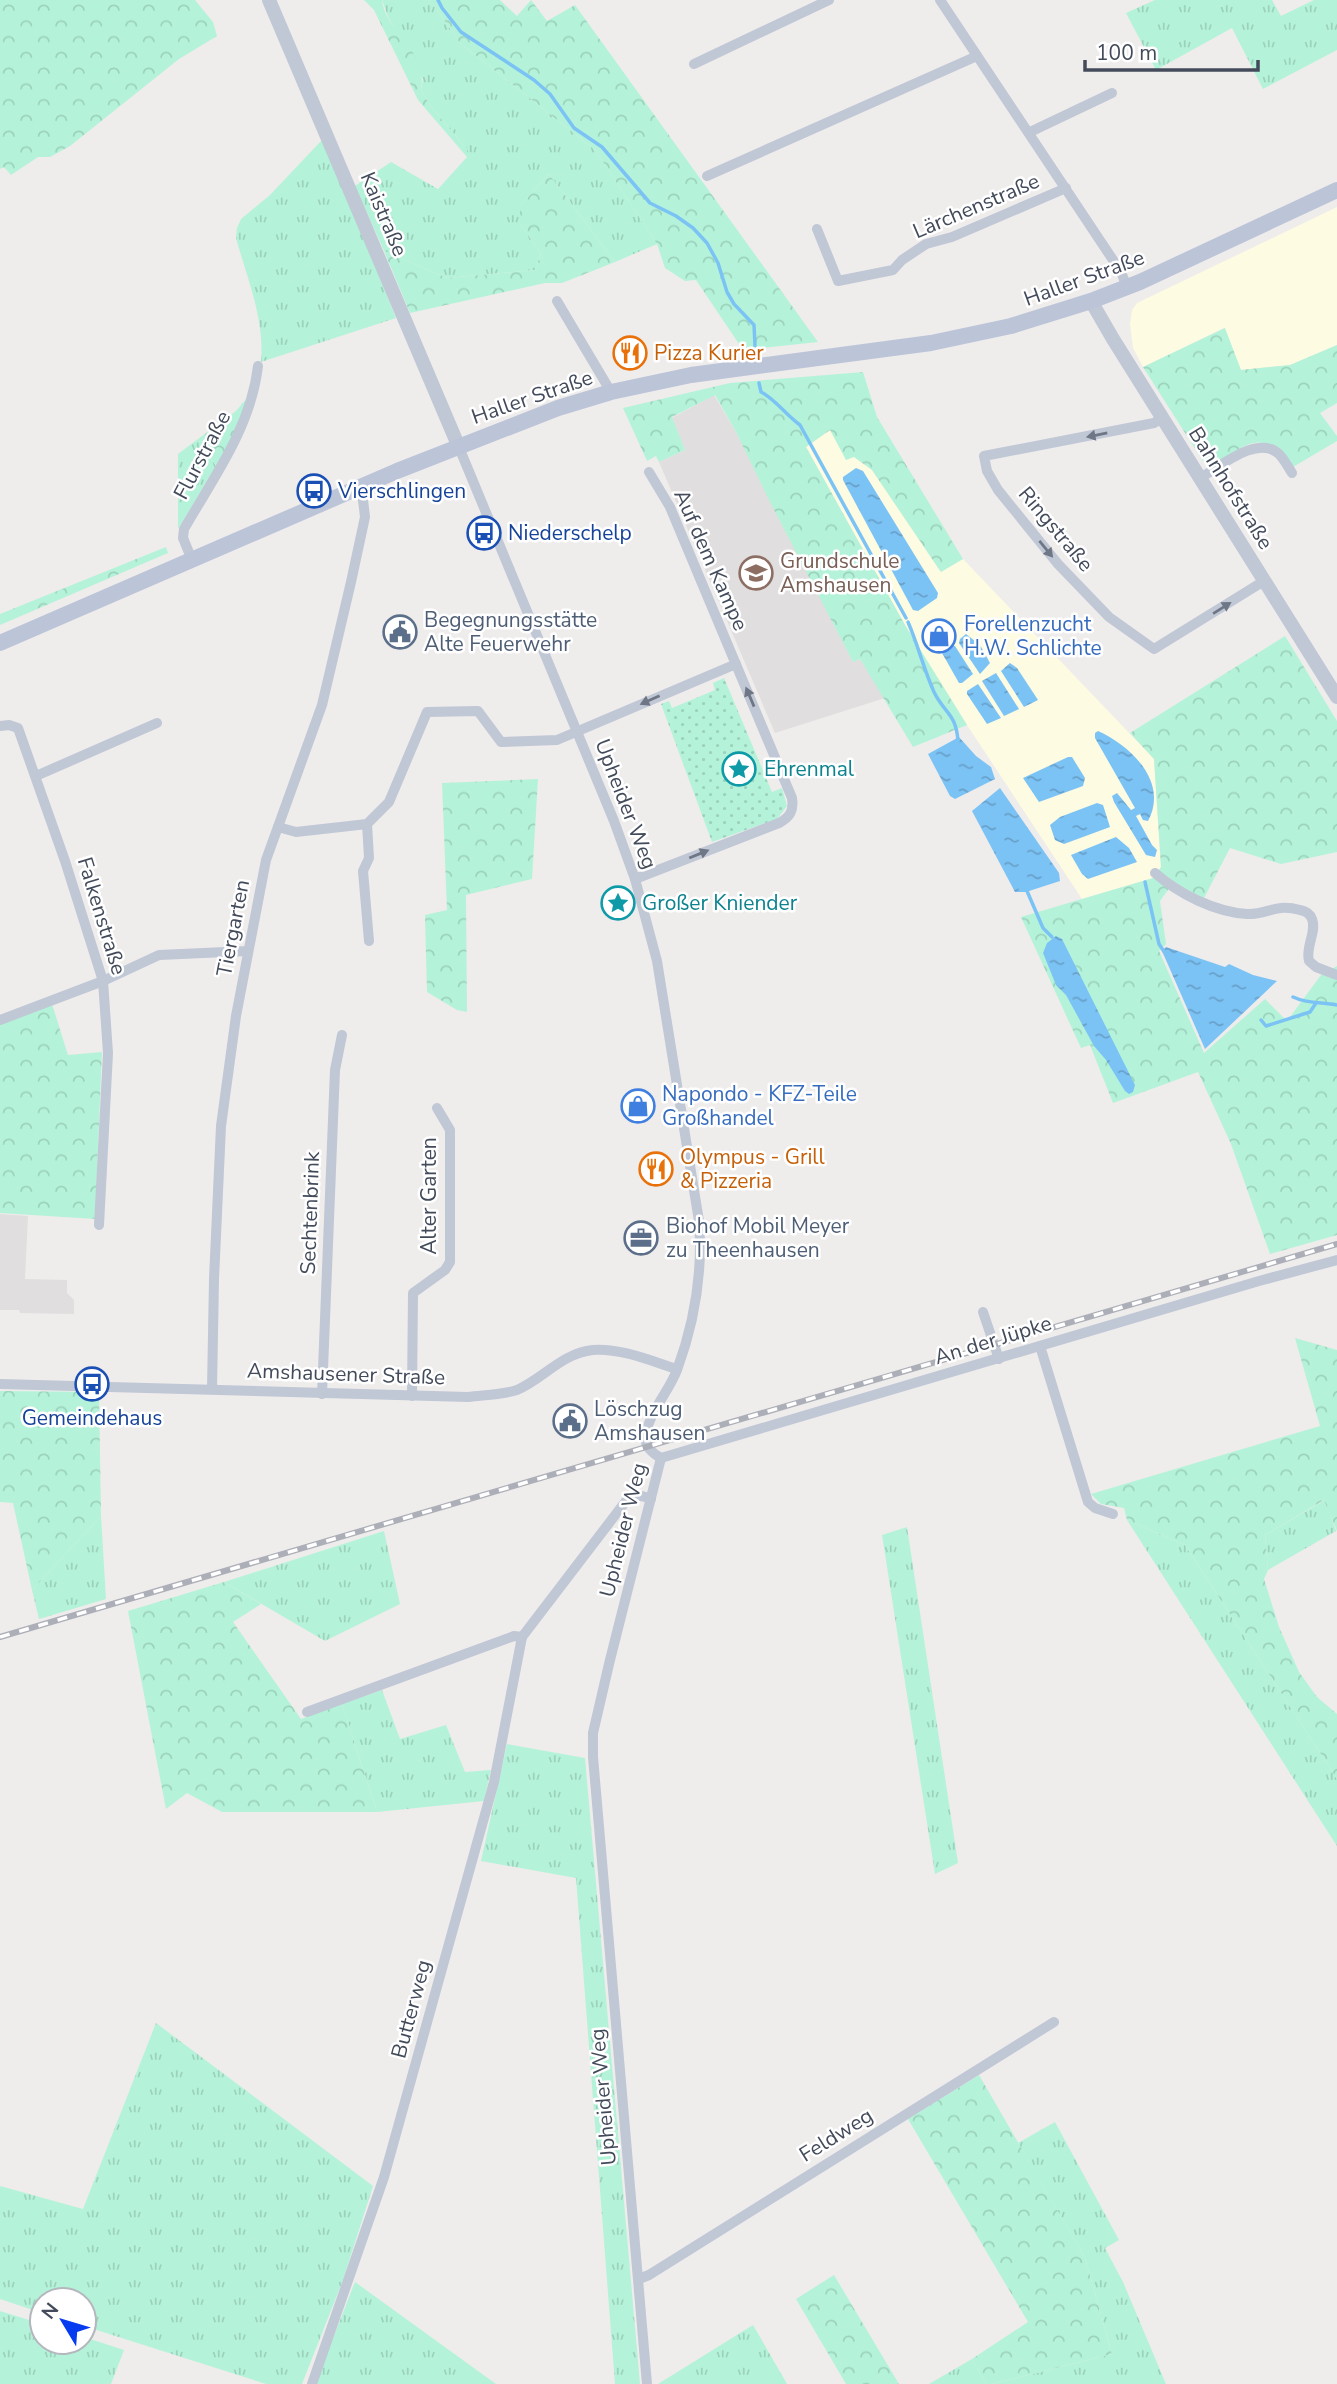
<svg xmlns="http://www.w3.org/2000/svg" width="1337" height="2384" font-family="'Nunito Sans',sans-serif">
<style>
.commercial{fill:#fdfbe1}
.education{fill:#e0dede}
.grass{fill:url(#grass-tufts)}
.forest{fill:url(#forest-crowns)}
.park{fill:url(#park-dots)}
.water{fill:url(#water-ripples)}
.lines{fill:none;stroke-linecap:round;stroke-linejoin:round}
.stream{stroke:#7cc3f5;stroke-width:3.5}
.minor{stroke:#c0c7d5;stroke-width:10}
.tertiary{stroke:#c0c7d5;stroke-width:14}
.secondary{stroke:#bcc4d8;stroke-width:16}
.rail-casing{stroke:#adafb8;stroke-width:6}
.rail{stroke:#fff;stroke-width:3.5;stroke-dasharray:10;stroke-linecap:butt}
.oneway{fill:#6f7686}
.labels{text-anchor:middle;stroke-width:5;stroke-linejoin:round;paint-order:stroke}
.street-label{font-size:21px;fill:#434b5b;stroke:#fff}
.food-label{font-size:21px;fill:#c56008;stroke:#fff;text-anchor:start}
.transit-label{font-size:21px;fill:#164399;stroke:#fff;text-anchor:start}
.education-label{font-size:21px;fill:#785e54;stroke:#fff;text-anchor:start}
.service-label{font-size:21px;fill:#4e5e75;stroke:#fff;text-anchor:start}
.shop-label{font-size:21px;fill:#366cbe;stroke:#fff;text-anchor:start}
.culture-label{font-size:21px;fill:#0d838f;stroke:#fff;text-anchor:start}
</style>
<defs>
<pattern id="grass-tufts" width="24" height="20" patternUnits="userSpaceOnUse" patternTransform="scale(1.75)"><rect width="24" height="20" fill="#b4f3d9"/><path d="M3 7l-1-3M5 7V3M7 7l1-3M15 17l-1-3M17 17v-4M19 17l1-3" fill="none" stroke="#9cd2bc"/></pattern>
<pattern id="forest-crowns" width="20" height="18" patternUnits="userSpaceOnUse" patternTransform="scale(1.75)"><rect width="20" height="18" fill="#b4f3d9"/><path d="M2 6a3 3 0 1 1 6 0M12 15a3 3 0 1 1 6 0" fill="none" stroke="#9cd2bc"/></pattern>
<pattern id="park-dots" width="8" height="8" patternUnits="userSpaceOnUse" patternTransform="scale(1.75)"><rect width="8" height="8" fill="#b4f3d9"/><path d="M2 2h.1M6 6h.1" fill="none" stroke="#9cd2bc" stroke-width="1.8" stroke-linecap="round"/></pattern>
<pattern id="water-ripples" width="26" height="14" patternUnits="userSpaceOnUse" patternTransform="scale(1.75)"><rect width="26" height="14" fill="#7cc3f5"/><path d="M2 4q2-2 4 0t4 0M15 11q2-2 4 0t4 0" fill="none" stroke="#67a0c9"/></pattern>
</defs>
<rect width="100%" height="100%" fill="#efecec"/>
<!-- commercial -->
<g class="commercial">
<path d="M1337 207V345L1290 365 1241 370 1224 328 1143 367 1133 348 1130 324 1132 310 1137 303Z"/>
<path d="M830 430 853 456 872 470 940 571 963 559 1154 759 1161 867 1153 878 1082 899 967 725 905 625 806 447Z"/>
</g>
<!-- education -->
<g class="education">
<path d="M714 395 736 432 853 662 860 659 885 698 775 733 659 462 685 450 672 418Z"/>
<path d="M0 1214 28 1216 25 1279 67 1280V1293L74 1300V1314L20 1313 19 1310H0Z"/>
</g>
<!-- grass -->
<g class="grass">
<path d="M382 0H430L460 43 595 150 657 244 615 262 549 174 520 206V223L541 254 535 270 447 278 384 251 355 186 391 162 438 189 467 157V149L431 107 421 90 423 79 388 17Z"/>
<path d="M1155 0H1272L1281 16 1314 0H1337V50L1263 89 1232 28 1156 70 1126 13Z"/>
<path d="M321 141H324L396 318 261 362C265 320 247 278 236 238L237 228 241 219 270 195Z"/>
<path d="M198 439 216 466 178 529V454Z"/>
<path d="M1325 1500 1336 1531 1268 1570 1265 1535Z"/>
<path d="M101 1516 106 1599 39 1619 32 1590Z"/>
<path d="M1127 1520 1185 1545 1337 1779V1846Z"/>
<path d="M907 1527 958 1863 935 1874 882 1535Z"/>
<path d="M384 1531 400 1604 325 1641 224 1582Z"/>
<path d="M382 1690 400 1739 446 1725 465 1772 491 1770 484 1801 377 1812 342 1704Z"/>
<path d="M507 1744 585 1758 640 2384H615L576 1878 481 1861Z"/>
<path d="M156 2023 373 2186 343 2280 302 2384H266L84 2326V2300H42V2313L0 2299V2186L83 2209Z"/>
<path d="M1055 2122 1119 2240 1105 2248 1123 2282 1166 2384H992L1112 2354 1085 2258 1018 2143Z"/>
<path d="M355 2282 496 2384H315Z"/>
<path d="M0 2311 42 2324V2342H84V2337L124 2350 111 2384H0Z"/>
<path d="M753 2325 787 2384H658Z"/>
<path d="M972 2359 986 2384H929Z"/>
</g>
<!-- forest -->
<g class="forest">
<path d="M0 0H195L213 22 217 36 179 59 70 146 50 157H38L11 175 4 167 0 169Z"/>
<path d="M364 0H382C386 33 429 51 421 90L431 107 467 149V157L418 100 374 10Z"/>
<path d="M430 0H500L517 16 531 0 547 21 575 5 818 342 743 350 696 280 685 281 665 268 657 244 595 150 460 43Z"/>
<path d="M549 174 615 262 562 283H545L410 313 384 251 447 278 535 270 541 254 520 223V206Z"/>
<path d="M1225 328 1241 370 1290 365 1337 345V403L1320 413 1337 436V441L1293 467C1261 424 1245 446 1208 469L1143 367Z"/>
<path d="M863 372 877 417 963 559 941 572 872 470 854 457 846 460 830 430 806 447 905 625 967 725 913 747 860 659 853 662 770 502 736 432 715 395 672 417 685 450 659 462 656 456 647 461 623 408 730 383Z"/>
<path d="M246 399 240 424 216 466 198 439 236 411Z"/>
<path d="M166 547 168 553 0 625V614Z"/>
<path d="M1285 636 1337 721V852L1281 864 1230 848 1204 898 1173 883 1160 901 1166 944 1159 951 1204 1053 1265 999 1287 1021 1321 975 1337 966V1235L1270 1254 1231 1144 1198 1072 1113 1103 1090 1045 1081 1048 1021 917 1153 878 1161 867 1154 759 1130 733Z"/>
<path d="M538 779 532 879 466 895 467 1012 457 1010 427 992 425 915 447 910 442 783Z"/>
<path d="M52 1004 68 1055 102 1052 95 1219 0 1213V1025Z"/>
<path d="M1295 1338 1337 1350V1531L1324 1500 1265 1535 1268 1570 1264 1579 1279 1627 1299 1672 1317 1697 1337 1714V1779L1185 1545 1127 1520 1124 1508 1101 1504 1091 1494 1320 1426Z"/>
<path d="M0 1391 99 1392 101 1516 32 1590 13 1503 0 1502Z"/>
<path d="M224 1582 261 1604 233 1622 301 1719 342 1704 377 1812H222L187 1793 166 1809 128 1611Z"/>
<path d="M979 2075 1085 2258 1112 2354 992 2384H986L972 2359 1028 2322 908 2119Z"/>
<path d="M834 2275 899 2384H846L796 2299Z"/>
</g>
<!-- park -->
<path class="park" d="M724 678 772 792 782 788 787 806 777 819 712 842 661 704 669 701 672 708 715 690 713 683Z"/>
<!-- water -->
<g class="water">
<path d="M856 468 863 471 938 593 937 598 918 611 913 610 843 480V477Z"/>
<path d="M966 634 980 645 990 663 980 674 959 643 960 639Z"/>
<path d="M949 645 955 646 973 674 962 683H959L942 653Z"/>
<path d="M1010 663 1017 668 1038 700 1024 707 1001 671Z"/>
<path d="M996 673 1019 709 1004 716 982 681Z"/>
<path d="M978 684 1001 718 987 724 967 694V691Z"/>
<path d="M1098 731C1131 746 1169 782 1148 821L1143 820 1140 814 1136 816 1152 845 1157 850 1155 857 1146 855 1114 802 1112 796 1117 793 1131 810 1135 808 1095 738V733Z"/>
<path d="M959 737 976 756 991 767 995 779 955 799 950 796 928 754Z"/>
<path d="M1068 757H1072L1085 778 1083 786 1039 802 1023 778Z"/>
<path d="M1000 788 1059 873 1060 881 1026 892H1015L972 811Z"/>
<path d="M1097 803 1103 805 1110 827 1064 844 1055 840 1050 825 1060 817Z"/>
<path d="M1116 837 1129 848 1137 862 1088 879 1082 874 1071 855Z"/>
<path d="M1056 936 1062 939 1135 1085 1133 1092 1129 1094 1125 1091 1106 1060 1094 1046 1066 995 1056 985 1043 953 1047 943Z"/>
<path d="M1166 947 1225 967 1229 964 1253 975 1277 981 1205 1049 1162 951Z"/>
</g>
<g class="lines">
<!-- stream -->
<g class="stream">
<path d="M438 0 442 8 461 32 534 80 550 94 574 128 602 147 650 203 676 216 693 228 707 243 718 263 727 292 734 304 754 325 755 346"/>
<path d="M759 383 761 392C775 399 786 415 800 425L906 618"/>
<path d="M908 622C918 645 924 670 934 692 944 713 956 713 958 741"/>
<path d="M1145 882 1159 944 1165 953"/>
<path d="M1027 891 1043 928 1052 937"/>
<path d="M1293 997C1308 1004 1321 1002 1337 1005"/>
<path d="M1261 1020 1266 1026 1310 1012 1316 1003"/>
</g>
<!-- minor -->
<g class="minor">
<path d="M940 0 1121 272 1127 287"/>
<path d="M694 64 829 0"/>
<path d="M1030 132 1112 93"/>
<path d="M707 176 977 56"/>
<path d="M817 229 838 281 893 270 902 260 926 244 952 237 1066 188"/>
<path d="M557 301 611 392"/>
<path d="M1162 418 1154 423 984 456 987 471 998 490 1058 564 1109 617 1154 649 1264 581"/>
<path d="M458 445 614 821 635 879 657 961 699 1221C703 1272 695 1321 677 1370 669 1391 651 1410 646 1433 643 1445 652 1453 661 1458"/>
<path d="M1200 478C1220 467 1257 434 1279 454 1284 459 1288 467 1292 473"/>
<path d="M192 560 183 538 184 529C214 477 251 427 258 366"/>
<path d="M0 726 9 725 18 728 65 861 103 981 108 1053 99 1225"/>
<path d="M36 776 157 723"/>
<path d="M367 824 369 858 363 871 369 941"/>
<path d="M278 827 296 832 367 824 389 802 427 712 478 711 501 742 557 740 736 664"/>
<path d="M1155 873C1179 894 1215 912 1247 914 1268 915 1274 903 1300 910 1305 911 1310 913 1312 919 1317 932 1305 947 1309 961L1316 967 1337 975"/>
<path d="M635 879 779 823C790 817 794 811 792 798L670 507 649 472"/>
<path d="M0 1020 103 981 159 955 248 951"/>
<path d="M983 1312 999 1359"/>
<path d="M1040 1346 1088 1502 1095 1508 1113 1514"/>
<path d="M0 1384 468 1397C483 1395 502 1395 517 1390 543 1379 562 1353 593 1350 621 1348 651 1361 677 1369"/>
<path d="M212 1389 214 1279 221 1126 236 1016 266 860 322 705 351 582 365 517 363 500 358 488"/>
<path d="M322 1394 335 1070 342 1035"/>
<path d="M412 1396 413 1293 445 1270 450 1262V1130L437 1108"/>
<path d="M661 1458 1259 1281 1337 1260"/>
<path d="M307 1712 514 1636 522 1637"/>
<path d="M639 2279 649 2275 1054 2022"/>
<path d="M312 2384 384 2177 494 1782 522 1637 629 1497 642 1496 651 1499"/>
<path d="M647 2384 593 1757V1733L609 1664 661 1458"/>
</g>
<!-- tertiary -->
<g class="tertiary">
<path d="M269 0 458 445"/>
<path d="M1091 301 1113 339 1337 697"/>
</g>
<!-- secondary -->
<path class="secondary" d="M0 643 397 471 558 408 611 392 691 375 931 343 1011 326 1091 301 1140 282 1337 190"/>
<defs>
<path id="rail" d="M0 1637 1337 1244"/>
</defs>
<!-- rail casing -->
<use href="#rail" class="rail-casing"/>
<!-- rail -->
<use href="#rail" class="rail"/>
</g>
<!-- one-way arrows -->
<defs><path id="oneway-solid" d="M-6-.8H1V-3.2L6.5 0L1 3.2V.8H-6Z" transform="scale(1.75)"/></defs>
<g class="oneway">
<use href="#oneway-solid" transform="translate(1097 435) rotate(169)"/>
<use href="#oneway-solid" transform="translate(1046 549) rotate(51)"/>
<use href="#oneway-solid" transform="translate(1222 608) rotate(-32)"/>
<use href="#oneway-solid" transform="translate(750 697) rotate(-113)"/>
<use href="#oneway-solid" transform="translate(650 700) rotate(156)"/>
<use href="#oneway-solid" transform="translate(699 854) rotate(-22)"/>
</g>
<!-- icons -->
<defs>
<symbol id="restaurant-ring" viewBox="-11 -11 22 22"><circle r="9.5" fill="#fff" stroke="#e8710a" stroke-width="1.5"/><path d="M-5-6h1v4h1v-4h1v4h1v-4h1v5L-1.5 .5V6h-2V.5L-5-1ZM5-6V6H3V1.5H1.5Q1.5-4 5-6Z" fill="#e8710a"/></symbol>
<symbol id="bus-ring" viewBox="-11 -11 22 22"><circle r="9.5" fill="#fff" stroke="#1a4fb4" stroke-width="1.5"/><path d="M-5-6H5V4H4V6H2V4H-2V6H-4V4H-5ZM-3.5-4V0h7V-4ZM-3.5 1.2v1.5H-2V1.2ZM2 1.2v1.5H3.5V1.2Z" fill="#1a4fb4"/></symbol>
<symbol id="school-ring" viewBox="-11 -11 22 22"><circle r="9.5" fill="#fff" stroke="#8d6e63" stroke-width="1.5"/><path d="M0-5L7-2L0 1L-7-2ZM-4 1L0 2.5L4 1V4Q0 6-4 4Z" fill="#8d6e63"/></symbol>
<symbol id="civic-ring" viewBox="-11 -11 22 22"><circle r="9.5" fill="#fff" stroke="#5c6f8a" stroke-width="1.5"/><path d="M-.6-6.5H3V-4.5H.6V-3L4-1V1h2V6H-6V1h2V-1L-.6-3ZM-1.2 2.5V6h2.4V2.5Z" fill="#5c6f8a"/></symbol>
<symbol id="shop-ring" viewBox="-11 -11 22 22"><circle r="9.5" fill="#fff" stroke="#3f7fe0" stroke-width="1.5"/><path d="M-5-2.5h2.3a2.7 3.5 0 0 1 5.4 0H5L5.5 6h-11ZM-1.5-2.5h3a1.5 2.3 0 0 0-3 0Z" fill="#3f7fe0"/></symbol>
<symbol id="sight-ring" viewBox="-11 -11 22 22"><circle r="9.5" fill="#fff" stroke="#0f9aa8" stroke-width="1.5"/><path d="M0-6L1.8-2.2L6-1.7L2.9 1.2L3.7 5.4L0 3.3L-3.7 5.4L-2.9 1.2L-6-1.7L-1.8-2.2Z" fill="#0f9aa8"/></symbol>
<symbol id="office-ring" viewBox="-11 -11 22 22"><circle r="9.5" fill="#fff" stroke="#5c6f8a" stroke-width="1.5"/><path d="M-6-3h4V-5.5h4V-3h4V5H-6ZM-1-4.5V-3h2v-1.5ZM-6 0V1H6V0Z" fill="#5c6f8a"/></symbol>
</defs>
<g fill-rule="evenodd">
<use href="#restaurant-ring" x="611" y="334" width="38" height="38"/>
<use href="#bus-ring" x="295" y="472" width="38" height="38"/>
<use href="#bus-ring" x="465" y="514" width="38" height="38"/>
<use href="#school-ring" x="737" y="554" width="38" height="38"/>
<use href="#civic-ring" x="381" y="613" width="38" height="38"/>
<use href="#shop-ring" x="920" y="617" width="38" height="38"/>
<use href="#sight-ring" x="720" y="750" width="38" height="38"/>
<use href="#sight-ring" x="599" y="884" width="38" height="38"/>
<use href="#shop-ring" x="619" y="1087" width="38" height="38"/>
<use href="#restaurant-ring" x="637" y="1150" width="38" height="38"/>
<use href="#office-ring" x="622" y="1219" width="38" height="38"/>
<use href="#bus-ring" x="73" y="1365" width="38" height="38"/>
<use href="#civic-ring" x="551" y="1402" width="38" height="38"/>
</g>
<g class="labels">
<!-- street labels -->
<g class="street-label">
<text transform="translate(976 206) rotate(-23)" y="7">Lärchenstraße</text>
<text transform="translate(384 214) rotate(67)" y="7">Kaistraße</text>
<text transform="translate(1084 278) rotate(-20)" y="7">Haller Straße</text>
<text transform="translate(532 397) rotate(-19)" y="7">Haller Straße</text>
<text transform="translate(202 455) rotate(-62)" y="7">Flurstraße</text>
<text transform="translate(1231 488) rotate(58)" y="7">Bahnhofstraße</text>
<text transform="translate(1056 529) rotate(50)" y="7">Ringstraße</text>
<text transform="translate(711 560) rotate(66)" y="7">Auf dem Kampe</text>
<text transform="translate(626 804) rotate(69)" y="7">Upheider Weg</text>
<text transform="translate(102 916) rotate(73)" y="7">Falkenstraße</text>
<text transform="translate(233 928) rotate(-79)" y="7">Tiergarten</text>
<text transform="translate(429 1196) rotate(-90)" y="7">Alter Garten</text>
<text transform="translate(310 1213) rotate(-88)" y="7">Sechtenbrink</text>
<text transform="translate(993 1340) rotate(-17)" y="7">An der Jüpke</text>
<text transform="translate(346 1374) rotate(2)" y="7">Amshausener Straße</text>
<text transform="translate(623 1530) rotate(-76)" y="7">Upheider Weg</text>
<text transform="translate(411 2009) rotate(-75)" y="7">Butterweg</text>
<text transform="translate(603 2097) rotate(-95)" y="7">Upheider Weg</text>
<text transform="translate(836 2135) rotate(-32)" y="7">Feldweg</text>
</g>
<!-- food labels -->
<g class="food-label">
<text x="654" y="360">Pizza Kurier</text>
<text x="680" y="1164">Olympus - Grill<tspan x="680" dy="24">&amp; Pizzeria</tspan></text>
</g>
<!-- transit labels -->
<g class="transit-label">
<text x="338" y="498">Vierschlingen</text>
<text x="508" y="540">Niederschelp</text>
<text x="92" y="1425" text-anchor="middle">Gemeindehaus</text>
</g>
<!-- education labels -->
<g class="education-label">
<text x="780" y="568">Grundschule<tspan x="780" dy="24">Amshausen</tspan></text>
</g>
<!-- service labels -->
<g class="service-label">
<text x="424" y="627">Begegnungsstätte<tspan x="424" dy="24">Alte Feuerwehr</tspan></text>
<text x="666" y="1233">Biohof Mobil Meyer<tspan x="666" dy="24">zu Theenhausen</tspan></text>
<text x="594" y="1416">Löschzug<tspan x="594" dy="24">Amshausen</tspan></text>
</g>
<!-- shop labels -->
<g class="shop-label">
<text x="964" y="631">Forellenzucht<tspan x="964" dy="24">H.W. Schlichte</tspan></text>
<text x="662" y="1101">Napondo - KFZ-Teile<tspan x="662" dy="24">Großhandel</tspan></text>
</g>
<!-- culture labels -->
<g class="culture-label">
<text x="764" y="776">Ehrenmal</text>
<text x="642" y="910">Großer Kniender</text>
</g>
</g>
<!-- north arrow -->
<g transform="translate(63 2321) rotate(308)"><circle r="33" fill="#ffffff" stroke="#b4b7bd" stroke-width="2"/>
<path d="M0-5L12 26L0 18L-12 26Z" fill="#063cef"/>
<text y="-10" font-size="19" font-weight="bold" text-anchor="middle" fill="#434b5b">N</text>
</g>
<!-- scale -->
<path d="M1085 60v10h173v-10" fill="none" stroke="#434b5b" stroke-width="3.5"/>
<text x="1096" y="60" font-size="21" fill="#434b5b" stroke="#ffffff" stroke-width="5" paint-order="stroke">100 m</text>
</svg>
